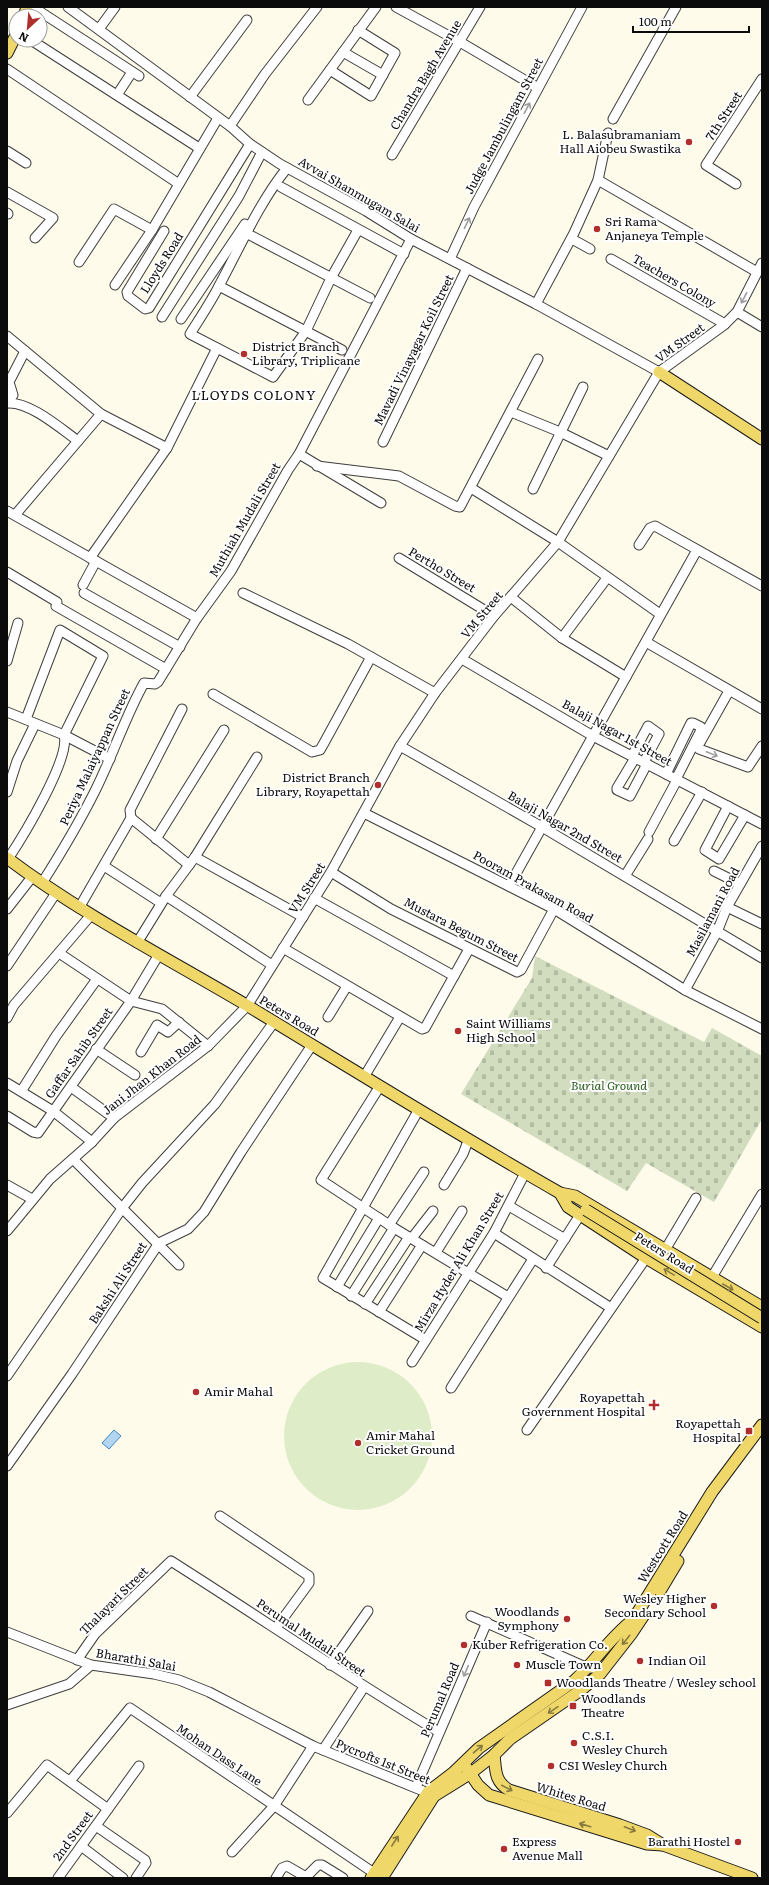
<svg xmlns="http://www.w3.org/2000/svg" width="769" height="1885" font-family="Literata,serif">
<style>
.cemetery{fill:url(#cemetery-stones)}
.pitch{fill:#deedc8}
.water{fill:#b2d6f1;stroke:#3e86c3}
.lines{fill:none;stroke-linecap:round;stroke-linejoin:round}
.minor-casing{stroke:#3e3e3e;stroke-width:11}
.major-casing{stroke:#1c1c1c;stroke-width:13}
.minor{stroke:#fff;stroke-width:9}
.major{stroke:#efd769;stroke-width:11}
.major-bridge-casing{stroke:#1c1c1c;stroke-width:13;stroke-linecap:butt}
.major-bridge{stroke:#efd769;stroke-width:11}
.oneway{stroke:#9d9d9d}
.oneway2{stroke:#887b3f}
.poi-dot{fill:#b02f2d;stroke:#fff;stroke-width:1.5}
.labels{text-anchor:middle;stroke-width:4;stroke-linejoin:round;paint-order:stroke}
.street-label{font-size:12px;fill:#0b0b0b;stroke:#fff}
.poi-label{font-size:12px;fill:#0b0b0b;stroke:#fff;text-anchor:start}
.park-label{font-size:12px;font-style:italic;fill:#295d20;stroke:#fff}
.neighbourhood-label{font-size:13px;letter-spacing:1px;fill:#0b0b0b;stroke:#fff}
</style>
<defs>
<pattern id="cemetery-stones" width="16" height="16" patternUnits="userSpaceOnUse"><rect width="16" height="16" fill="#d1ddbe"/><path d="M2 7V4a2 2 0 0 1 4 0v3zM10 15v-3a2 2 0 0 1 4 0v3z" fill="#b2bca2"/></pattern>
</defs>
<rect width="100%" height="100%" fill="#fefbea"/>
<!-- cemetery -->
<path class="cemetery" d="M535 956 704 1042 712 1028 762 1056V1119L714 1202 646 1163 627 1191 461 1094 532 978Z"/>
<!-- pitch -->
<circle class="pitch" cx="358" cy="1436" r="74"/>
<!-- water -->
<path class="water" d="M114 1430 121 1436 109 1449 102 1443Z"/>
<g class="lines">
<defs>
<g id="minor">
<path d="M33 7 139 76"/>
<path d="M68 7 230 126 250 144 280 164 366 211 411 239 536 304 659 372"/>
<path d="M396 7 460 42 538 88"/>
<path d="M99 29 115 7"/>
<path d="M31 40 199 148"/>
<path d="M343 52 383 75"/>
<path d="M7 69 179 184"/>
<path d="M330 70 371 96 395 53 358 30"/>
<path d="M117 95 132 72"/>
<path d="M190 97 247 20"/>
<path d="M308 100 376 7"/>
<path d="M613 119 676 7"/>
<path d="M230 126 265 74 317 7"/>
<path d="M7 151 26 163"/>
<path d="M392 155 480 7"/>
<path d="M287 168C259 203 241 245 220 284 211 302 200 318 190 334L273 377 306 331 331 278 358 230"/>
<path d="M598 180 757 272"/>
<path d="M736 184 706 165 762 79"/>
<path d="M281 187 404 254"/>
<path d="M7 192 53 218 35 238"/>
<path d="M7 213 8 214"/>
<path d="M164 231 127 292 128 296 145 309 149 308 250 144"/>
<path d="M246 233 370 298"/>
<path d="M572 239 590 249"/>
<path d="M450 259 474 207 582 7"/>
<path d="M611 259 725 324"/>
<path d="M79 262 114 209 152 230"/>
<path d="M115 285 152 230 218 118"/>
<path d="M219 286 342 350"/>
<path d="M536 304 574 233 598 180 608 133"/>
<path d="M737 312 762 327"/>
<path d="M162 317 239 196 262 152"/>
<path d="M181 319 245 224"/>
<path d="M7 336 101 414 167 448"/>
<path d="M7 403C29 401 60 428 78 441"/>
<path d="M7 403 13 395 9 382 25 351"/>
<path d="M511 412 560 432 609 456"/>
<path d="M383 442 467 268"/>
<path d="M299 454 381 503"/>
<path d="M317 466 399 476 455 506 460 507 538 359"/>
<path d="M471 488 558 542 660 614"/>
<path d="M533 489 583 387"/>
<path d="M7 511 197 618"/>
<path d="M15 515 101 414"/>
<path d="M639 545 650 528 655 526 762 586"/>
<path d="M90 558 167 448 217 348"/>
<path d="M399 558 494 616"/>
<path d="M7 572 57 602 56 606 166 669"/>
<path d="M83 585 96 561"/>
<path d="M84 593 180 647"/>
<path d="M243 593 348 644 435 693"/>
<path d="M512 598 562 638 626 677"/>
<path d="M562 638 607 578"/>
<path d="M646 642 762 709"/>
<path d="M462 659 593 736 762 824"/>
<path d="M7 661 18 623"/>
<path d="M729 691 698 746 699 749 748 767 762 746"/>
<path d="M213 694 312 752 320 750 324 743 371 657"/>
<path d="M7 712 64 735 110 759"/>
<path d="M400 746 542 827 762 958"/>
<path d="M632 756 648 726 659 734 644 762"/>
<path d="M635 758 617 788V790L630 796 647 764"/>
<path d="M666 774 691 723H693L701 727V730L676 779"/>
<path d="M7 792 17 761 35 724"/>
<path d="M728 806 705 850 719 859 745 815"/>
<path d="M364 813 554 909 685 990 762 1029"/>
<path d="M131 818 189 865"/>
<path d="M649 832 677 780"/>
<path d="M156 839 224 730"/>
<path d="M674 841 702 792"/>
<path d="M195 857 303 917"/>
<path d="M8 859C22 838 71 758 64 735L103 656 60 630 26 719"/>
<path d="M104 866 161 903"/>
<path d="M714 871 740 884"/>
<path d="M331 872 391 909 517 972 521 970 554 909"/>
<path d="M625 876 648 839"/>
<path d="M42 883C61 853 79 823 95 791 113 755 125 717 144 683L155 684 158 682 197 618 231 571 288 470 299 454 411 239"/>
<path d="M509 886 697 550"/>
<path d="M166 896 272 965"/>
<path d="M314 898 454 976"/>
<path d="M727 907 762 924"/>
<path d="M79 908 131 818 130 810 182 709"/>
<path d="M7 909 32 877"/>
<path d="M137 943 166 896 195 857 257 757"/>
<path d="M283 948 422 1029 425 1028 469 949"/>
<path d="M59 953 131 1001 162 1009 208 1046"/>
<path d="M7 966 56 893"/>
<path d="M685 990 717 932 727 907 762 846"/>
<path d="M328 1017 347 986"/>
<path d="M7 1018 14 1005 91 915"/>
<path d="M96 1049 135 1075"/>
<path d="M141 1052 157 1025 168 1032 179 1022"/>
<path d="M364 1077 400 1017"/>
<path d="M7 1083 53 1111 92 1142"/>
<path d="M380 1086 321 1180 394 1228 508 1297"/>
<path d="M71 1087 114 1118"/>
<path d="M22 1090 56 1036 97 979"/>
<path d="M418 1111 323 1278 426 1340"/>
<path d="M7 1116 33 1132 38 1133 131 1001 158 956"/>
<path d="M73 1159 179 1265"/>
<path d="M7 1185 32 1199"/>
<path d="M444 1185 463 1154 468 1141"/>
<path d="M509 1206 565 1239"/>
<path d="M389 1225 424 1172"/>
<path d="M7 1231 50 1179 92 1142 114 1118 208 1046 247 1006 331 872 400 746 435 693 494 616 558 542 659 372 724 325 737 312 762 263"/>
<path d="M494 1233 611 1308"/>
<path d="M412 1238 433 1211"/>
<path d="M665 1250 696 1198"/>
<path d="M436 1252 462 1211"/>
<path d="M546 1268 580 1215"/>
<path d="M709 1282 762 1194"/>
<path d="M337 1287 379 1218"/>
<path d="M351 1296 394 1228"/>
<path d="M365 1304 409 1237"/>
<path d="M379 1312 422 1245"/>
<path d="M412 1362 494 1233 525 1173"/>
<path d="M7 1376 123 1207 142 1183 215 1104 274 1022"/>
<path d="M451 1388 533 1259"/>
<path d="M527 1430 646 1258"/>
<path d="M7 1466 72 1374 159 1243 188 1229 204 1212 241 1152 312 1045"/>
<path d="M220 1516 309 1576V1583L276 1628"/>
<path d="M471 1616 588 1668H605"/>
<path d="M7 1632 91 1665 154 1674 179 1680 209 1692 313 1746 433 1795"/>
<path d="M77 1660 95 1634 171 1561C261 1618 348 1678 439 1732"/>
<path d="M330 1665 368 1611"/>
<path d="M7 1705 69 1684 91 1665"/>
<path d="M323 1750 364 1687"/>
<path d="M70 1781 130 1708 374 1873"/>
<path d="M416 1787 487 1622"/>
<path d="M7 1813 47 1765 108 1809"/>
<path d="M96 1826 145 1860 146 1863 136 1878"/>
<path d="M81 1846 123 1878"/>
<path d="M232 1852 274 1806 313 1746"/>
<path d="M58 1878 139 1766"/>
<path d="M276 1878 282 1868 287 1866 306 1877 318 1865H322L343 1878"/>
</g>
<g id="major">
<path d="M24 16 27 7"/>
<path d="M7 53 16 35"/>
<path d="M659 372 762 439"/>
<path d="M7 858C83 915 167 958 248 1006 352 1069 455 1133 560 1193L575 1196 762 1307"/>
<path d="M560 1193 568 1207 646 1258 762 1327"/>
<path d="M660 1591 678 1561"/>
<path d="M494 1755C496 1770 494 1781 509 1790L620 1825 647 1835 663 1845 752 1878"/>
<path d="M466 1767 478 1785 489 1795 647 1844 662 1845"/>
<path d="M371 1878 428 1792 453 1773 479 1748 574 1681C595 1662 611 1636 633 1620L712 1492 762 1425"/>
<path d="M382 1878 434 1796 471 1773 494 1755 510 1739 581 1690 600 1674 632 1633 644 1615"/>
</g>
</defs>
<!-- minor casing -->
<use href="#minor" class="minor-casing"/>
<!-- major casing -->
<use href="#major" class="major-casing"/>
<!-- minor -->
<use href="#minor" class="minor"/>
<!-- major -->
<use href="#major" class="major"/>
<defs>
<path id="major-bridge" d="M586 1210 762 1318"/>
</defs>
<!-- major-bridge casing -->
<use href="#major-bridge" class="major-bridge-casing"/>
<!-- major-bridge -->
<use href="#major-bridge" class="major-bridge"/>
</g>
<!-- one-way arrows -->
<defs><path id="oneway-shaft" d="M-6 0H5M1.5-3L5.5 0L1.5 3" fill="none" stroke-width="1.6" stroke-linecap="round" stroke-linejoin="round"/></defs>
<g class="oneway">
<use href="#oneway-shaft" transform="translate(527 108) rotate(-62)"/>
<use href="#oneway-shaft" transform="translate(467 223) rotate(-64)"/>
<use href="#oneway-shaft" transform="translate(744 298) rotate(117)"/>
<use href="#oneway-shaft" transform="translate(712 754) rotate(22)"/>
<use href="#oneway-shaft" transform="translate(466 1671) rotate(113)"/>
</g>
<g class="oneway2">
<use href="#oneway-shaft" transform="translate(669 1272) rotate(-149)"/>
<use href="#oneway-shaft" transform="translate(728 1287) rotate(30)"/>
<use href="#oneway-shaft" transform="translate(626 1640) rotate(129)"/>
<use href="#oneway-shaft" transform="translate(553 1710) rotate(146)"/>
<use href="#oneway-shaft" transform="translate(478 1749) rotate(-40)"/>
<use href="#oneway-shaft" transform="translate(507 1788) rotate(27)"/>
<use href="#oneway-shaft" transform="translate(585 1825) rotate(-164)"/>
<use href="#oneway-shaft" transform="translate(630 1829) rotate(21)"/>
<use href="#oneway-shaft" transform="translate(395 1841) rotate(-57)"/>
</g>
<!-- markers -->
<g class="poi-dot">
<circle cx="689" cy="142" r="4"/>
<circle cx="597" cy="229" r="4"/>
<circle cx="244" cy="354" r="4"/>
<circle cx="378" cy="785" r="4"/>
<circle cx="458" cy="1031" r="4"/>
<circle cx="196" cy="1392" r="4"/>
<path d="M652 1399h4v4h4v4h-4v4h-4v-4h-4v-4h4z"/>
<rect x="745" y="1427" width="8" height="8" rx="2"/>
<circle cx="358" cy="1443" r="4"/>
<circle cx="714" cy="1606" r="4"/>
<circle cx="567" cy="1619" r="4"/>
<circle cx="464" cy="1645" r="4"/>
<circle cx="640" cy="1661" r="4"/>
<circle cx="517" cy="1665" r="4"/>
<rect x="544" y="1679" width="8" height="8" rx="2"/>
<rect x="569" y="1702" width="8" height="8" rx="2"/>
<circle cx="574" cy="1743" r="4"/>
<circle cx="551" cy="1766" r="4"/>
<circle cx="738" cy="1842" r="4"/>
<circle cx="504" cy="1849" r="4"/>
</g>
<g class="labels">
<!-- street labels -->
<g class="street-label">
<text transform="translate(426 75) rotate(-59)" y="4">Chandra Bagh Avenue</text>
<text transform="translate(724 116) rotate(-57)" y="4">7th Street</text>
<text transform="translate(504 126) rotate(-62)" y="4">Judge Jambulingam Street</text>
<text transform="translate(359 195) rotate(30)" y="4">Avvai Shanmugam Salai</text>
<text transform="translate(162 263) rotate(-58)" y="4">Lloyds Road</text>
<text transform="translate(674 281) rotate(30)" y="4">Teachers Colony</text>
<text transform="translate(680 343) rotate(-36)" y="4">VM Street</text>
<text transform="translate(414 350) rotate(-64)" y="4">Mavadi Vinayagar Koil Street</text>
<text transform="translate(245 520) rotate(-60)" y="4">Muthiah Mudali Street</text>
<text transform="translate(442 570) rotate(31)" y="4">Pertho Street</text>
<text transform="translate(482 615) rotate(-50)" y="4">VM Street</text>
<text transform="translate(617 733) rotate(29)" y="4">Balaji Nagar 1st Street</text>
<text transform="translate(95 757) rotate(-65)" y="4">Periya Malaiyappan Street</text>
<text transform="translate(565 827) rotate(30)" y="4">Balaji Nagar 2nd Street</text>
<text transform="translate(533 887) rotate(29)" y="4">Pooram Prakasam Road</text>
<text transform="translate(307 888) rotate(-58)" y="4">VM Street</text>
<text transform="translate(713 912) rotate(-62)" y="4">Masilamani Road</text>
<text transform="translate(461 930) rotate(27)" y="4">Mustara Begum Street</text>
<text transform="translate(289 1016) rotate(31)" y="4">Peters Road</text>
<text transform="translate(79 1053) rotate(-55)" y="4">Gaffar Sahib Street</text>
<text transform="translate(152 1075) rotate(-38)" y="4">Jani Jhan Khan Road</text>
<text transform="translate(664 1253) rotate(32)" y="4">Peters Road</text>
<text transform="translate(459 1262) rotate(-59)" y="4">Mirza Hyder Ali Khan Street</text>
<text transform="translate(118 1283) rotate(-57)" y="4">Bakshi Ali Street</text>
<text transform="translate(663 1547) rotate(-58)" y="4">Westcott Road</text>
<text transform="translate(114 1601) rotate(-45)" y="4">Thalayari Street</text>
<text transform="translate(311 1638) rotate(34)" y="4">Perumal Mudali Street</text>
<text transform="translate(136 1660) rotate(10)" y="4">Bharathi Salai</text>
<text transform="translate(440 1700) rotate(-67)" y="4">Perumal Road</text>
<text transform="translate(219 1755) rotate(34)" y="4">Mohan Dass Lane</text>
<text transform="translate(383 1762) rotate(22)" y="4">Pycrofts 1st Street</text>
<text transform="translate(571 1797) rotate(17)" y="4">Whites Road</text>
<text transform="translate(73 1836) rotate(-54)" y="4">2nd Street</text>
</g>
<!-- poi labels -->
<g class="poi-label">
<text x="681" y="139" text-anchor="end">L. Balasubramaniam<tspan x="681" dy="14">Hall Aiobeu Swastika</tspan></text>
<text x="605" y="226">Sri Rama<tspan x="605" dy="14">Anjaneya Temple</tspan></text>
<text x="252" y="351">District Branch<tspan x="252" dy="14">Library, Triplicane</tspan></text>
<text x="370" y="782" text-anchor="end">District Branch<tspan x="370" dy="14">Library, Royapettah</tspan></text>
<text x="466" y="1028">Saint Williams<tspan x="466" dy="14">High School</tspan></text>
<text x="204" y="1396">Amir Mahal</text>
<text x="645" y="1402" text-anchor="end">Royapettah<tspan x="645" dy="14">Government Hospital</tspan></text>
<text x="741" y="1428" text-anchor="end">Royapettah<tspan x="741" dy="14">Hospital</tspan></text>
<text x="366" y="1440">Amir Mahal<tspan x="366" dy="14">Cricket Ground</tspan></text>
<text x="706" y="1603" text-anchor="end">Wesley Higher<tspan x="706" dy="14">Secondary School</tspan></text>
<text x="559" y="1616" text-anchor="end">Woodlands<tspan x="559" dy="14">Symphony</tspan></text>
<text x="472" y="1649">Kuber Refrigeration Co.</text>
<text x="648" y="1665">Indian Oil</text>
<text x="525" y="1669">Muscle Town</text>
<text x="556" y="1687">Woodlands Theatre / Wesley school</text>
<text x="581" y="1703">Woodlands<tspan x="581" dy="14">Theatre</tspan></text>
<text x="582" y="1740">C.S.I.<tspan x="582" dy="14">Wesley Church</tspan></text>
<text x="559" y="1770">CSI Wesley Church</text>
<text x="512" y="1846">Express<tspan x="512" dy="14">Avenue Mall</tspan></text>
<text x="730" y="1846" text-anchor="end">Barathi Hostel</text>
</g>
<!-- park labels -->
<g class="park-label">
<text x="609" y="1090">Burial Ground</text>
</g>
<!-- neighbourhood labels -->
<g class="neighbourhood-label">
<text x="254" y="400">LLOYDS COLONY</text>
</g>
</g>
<!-- border -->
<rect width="769" height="1885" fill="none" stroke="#0b0b0b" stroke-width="16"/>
<!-- north arrow -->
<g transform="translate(28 28) rotate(206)"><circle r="19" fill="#ffffff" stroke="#9d9d9d"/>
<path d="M0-3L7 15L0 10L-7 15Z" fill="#b02f2d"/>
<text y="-6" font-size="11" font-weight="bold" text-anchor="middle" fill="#0b0b0b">N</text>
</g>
<!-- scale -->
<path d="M633 26v6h116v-6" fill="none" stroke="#0b0b0b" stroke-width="2"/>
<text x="639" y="26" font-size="12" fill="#0b0b0b" stroke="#ffffff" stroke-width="3" paint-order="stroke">100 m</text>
</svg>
